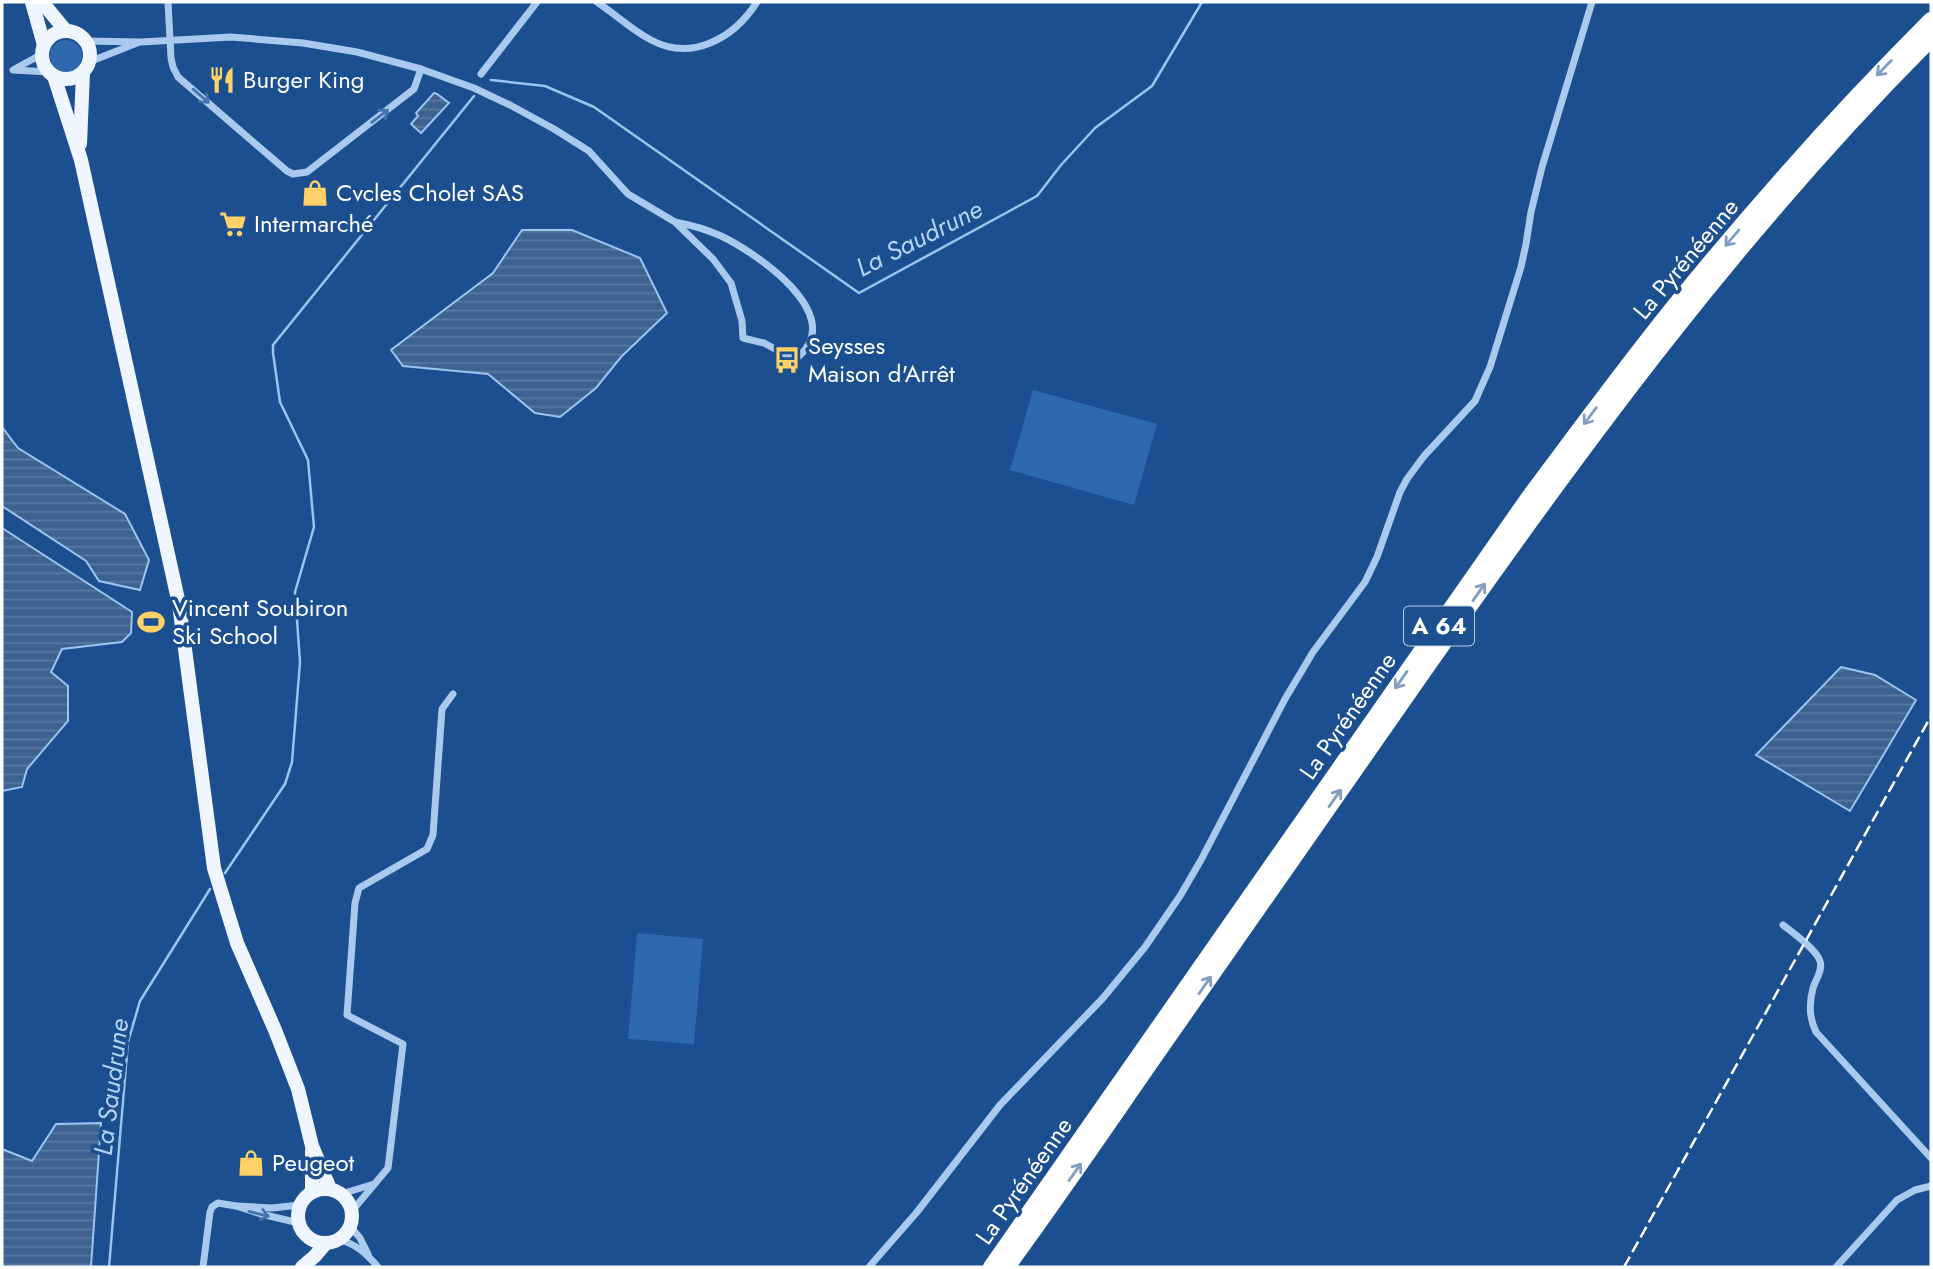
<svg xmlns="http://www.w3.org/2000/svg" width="1933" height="1269" font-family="Jost,sans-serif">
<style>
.green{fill:#2e69ad}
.water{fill:url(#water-rules);stroke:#9cc4f0;stroke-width:2}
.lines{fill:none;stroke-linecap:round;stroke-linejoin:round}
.stream{stroke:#9cc4f0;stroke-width:2.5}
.minor{stroke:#a9c9ee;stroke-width:7}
.primary{stroke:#f0f6ff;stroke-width:14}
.motorway{stroke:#fff;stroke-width:16}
.rail{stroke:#fff;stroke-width:2.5;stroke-dasharray:12 5;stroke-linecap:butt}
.oneway{stroke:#829ec1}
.oneway2{stroke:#4674ac}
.labels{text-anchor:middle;stroke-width:7;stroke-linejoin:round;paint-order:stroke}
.shield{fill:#1b4f8f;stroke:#bbcadd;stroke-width:2}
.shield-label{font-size:23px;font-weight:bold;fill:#fff}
.poi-label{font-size:24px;fill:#fff;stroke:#1b4f8f;text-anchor:start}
.street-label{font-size:24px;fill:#fff;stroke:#1b4f8f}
.water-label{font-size:26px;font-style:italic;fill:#b5d3f5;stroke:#1b4f8f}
</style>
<defs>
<pattern id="water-rules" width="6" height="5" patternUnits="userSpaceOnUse" patternTransform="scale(1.75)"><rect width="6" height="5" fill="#3c6290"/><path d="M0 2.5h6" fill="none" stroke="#597aa1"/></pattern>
</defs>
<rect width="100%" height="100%" fill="#1b4f8f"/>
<!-- green -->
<g class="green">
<circle cx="66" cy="56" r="16"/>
<path d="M1033 390 1157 424 1134 505 1010 470Z"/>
<path d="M637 933 703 939 694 1044 628 1039Z"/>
</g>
<!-- water -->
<g class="water">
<path d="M434 93 437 94 449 103 421 133 411 124 418 116 416 113Z"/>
<path d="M522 230H572L640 258 667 313 621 357 596 388 560 417 535 413 488 374 403 366 391 350 493 273Z"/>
<path d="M2 427 18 448 125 514 149 560 140 590 99 581 86 561 2 506Z"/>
<path d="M2 528 132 612 131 633 122 642 62 649 51 672 68 686V721L27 769 22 787 2 791Z"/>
<path d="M1841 667 1875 675 1916 700 1850 811 1756 755Z"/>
<path d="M101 1123 91 1267H2V1149L32 1161 56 1124Z"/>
</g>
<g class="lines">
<!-- stream -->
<g class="stream">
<path d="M491 80 545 86 594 107 859 293 1037 196 1061 165 1095 128 1152 86 1202 2"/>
<path d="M225 873 285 784 292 762 300 662 295 592 314 527 308 460 280 402 273 353V345L474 96"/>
<path d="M109 1267 128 1042 140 1001 210 889"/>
</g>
<!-- minor -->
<g class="minor">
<path d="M168 2 171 58 173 67 178 77 287 171 293 174 307 172 414 89 421 69"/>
<path d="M597 2C615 14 632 30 651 40 692 62 734 38 757 2"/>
<path d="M86 41 141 42 231 37 303 43 357 52 421 69 474 88 510 105 554 129 589 151 628 194 675 222 713 259 731 283 742 321 743 338 764 343 788 356H799C847 314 755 252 721 236 706 229 691 225 675 222"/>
<path d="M42 54 13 70 49 72"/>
<path d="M89 62 137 43"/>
<path d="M481 74 537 2"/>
<path d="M1783 925C1793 933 1816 949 1820 961 1823 970 1816 979 1813 988 1809 1003 1809 1018 1816 1032L1931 1158"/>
<path d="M341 1194 374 1184"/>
<path d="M352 1211 388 1168 403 1044 347 1015 355 903 359 888 427 849 433 835 442 709 453 694"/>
<path d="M299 1223 261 1214 236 1206 272 1208 300 1205"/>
<path d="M350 1226 360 1238 368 1254"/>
<path d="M338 1239C356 1244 366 1253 378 1267"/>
<path d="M203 1267 210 1212 212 1207 218 1203 236 1206"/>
<path d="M869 1267 917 1212 1000 1105 1103 998 1145 947 1180 896 1201 860 1285 699 1313 652 1365 582 1377 557 1400 492 1407 479 1424 456 1475 401 1490 367 1521 267 1526 244 1531 212 1542 167 1592 2"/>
<path d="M1836 1267 1897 1200 1915 1190 1931 1186"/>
</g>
<!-- primary -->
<g class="primary">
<path d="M32 2 44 45"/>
<path d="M42 2 66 31"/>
<circle cx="66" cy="55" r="24"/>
<path d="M54 76 81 160 179 604 214 868 237 943 275 1030 298 1089 312 1146 330 1189"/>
<path d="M80 144 83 73"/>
<path d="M312 1151V1192"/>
<circle cx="325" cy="1216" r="27"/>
<path d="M302 1267 315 1256 326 1243"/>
</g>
<!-- motorway -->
<g class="motorway">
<path d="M991 1267 1529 497C1579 430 1628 363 1680 299 1759 202 1843 108 1931 20"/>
<path d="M1007 1267C1062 1192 1114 1115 1167 1039 1253 917 1338 794 1424 671 1579 449 1739 231 1931 39"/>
</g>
<!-- rail -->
<path class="rail" d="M1624 1267 1931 716"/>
</g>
<!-- one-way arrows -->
<defs><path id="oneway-shaft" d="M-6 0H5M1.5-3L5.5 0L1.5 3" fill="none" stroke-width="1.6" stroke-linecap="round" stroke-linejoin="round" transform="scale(1.75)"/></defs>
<g class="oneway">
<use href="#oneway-shaft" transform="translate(1884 68) rotate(134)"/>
<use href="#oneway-shaft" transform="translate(1732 238) rotate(131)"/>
<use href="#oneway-shaft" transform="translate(1590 416) rotate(127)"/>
<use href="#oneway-shaft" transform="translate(1479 592) rotate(-55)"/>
<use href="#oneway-shaft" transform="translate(1401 680) rotate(125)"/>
<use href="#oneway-shaft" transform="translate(1335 798) rotate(-55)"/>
<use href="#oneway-shaft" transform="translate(1205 985) rotate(-55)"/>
<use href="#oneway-shaft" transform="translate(1075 1172) rotate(-55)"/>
</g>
<g class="oneway2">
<use href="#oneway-shaft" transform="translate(201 96) rotate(41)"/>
<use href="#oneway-shaft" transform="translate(380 116) rotate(-38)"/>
<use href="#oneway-shaft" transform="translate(259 1214) rotate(14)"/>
</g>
<!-- icons -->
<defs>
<symbol id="restaurant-bare" viewBox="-9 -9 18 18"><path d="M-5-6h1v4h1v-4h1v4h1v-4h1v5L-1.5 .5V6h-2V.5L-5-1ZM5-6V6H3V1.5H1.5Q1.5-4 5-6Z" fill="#ffd166" stroke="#1b4f8f" stroke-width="2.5" paint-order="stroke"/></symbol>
<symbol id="shop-bare" viewBox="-9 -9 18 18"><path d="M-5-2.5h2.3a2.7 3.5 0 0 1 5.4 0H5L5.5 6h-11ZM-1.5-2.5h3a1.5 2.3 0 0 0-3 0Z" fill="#ffd166" stroke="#1b4f8f" stroke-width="2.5" paint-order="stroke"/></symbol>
<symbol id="supermarket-bare" viewBox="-9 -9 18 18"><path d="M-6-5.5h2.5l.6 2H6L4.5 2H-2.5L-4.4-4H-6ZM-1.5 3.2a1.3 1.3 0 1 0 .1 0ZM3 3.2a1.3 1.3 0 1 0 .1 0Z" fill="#ffd166" stroke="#1b4f8f" stroke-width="2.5" paint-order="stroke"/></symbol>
<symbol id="bus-bare" viewBox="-9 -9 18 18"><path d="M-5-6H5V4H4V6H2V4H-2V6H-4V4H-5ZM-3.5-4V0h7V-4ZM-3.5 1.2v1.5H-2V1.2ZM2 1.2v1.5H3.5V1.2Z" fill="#ffd166" stroke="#1b4f8f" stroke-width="2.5" paint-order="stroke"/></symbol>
<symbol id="stadium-bare" viewBox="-9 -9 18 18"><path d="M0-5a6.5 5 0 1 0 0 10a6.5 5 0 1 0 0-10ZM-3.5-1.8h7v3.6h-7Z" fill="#ffd166" stroke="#1b4f8f" stroke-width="2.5" paint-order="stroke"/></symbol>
</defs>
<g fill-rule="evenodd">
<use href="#restaurant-bare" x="203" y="61" width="38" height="38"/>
<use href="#shop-bare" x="296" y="174" width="38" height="38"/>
<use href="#supermarket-bare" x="214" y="205" width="38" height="38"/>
<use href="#bus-bare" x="768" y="341" width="38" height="38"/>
<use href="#stadium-bare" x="132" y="603" width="38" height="38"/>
<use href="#shop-bare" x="232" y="1144" width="38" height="38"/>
</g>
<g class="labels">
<!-- shield labels -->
<rect class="shield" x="1404" y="606.5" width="70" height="39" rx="5"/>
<g class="shield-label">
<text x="1439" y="634">A 64</text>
</g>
<!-- poi labels -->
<g class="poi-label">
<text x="243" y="88">Burger King</text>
<text x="336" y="201">Cvcles Cholet SAS</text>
<text x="254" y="232">Intermarché</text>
<text x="808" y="354">Seysses<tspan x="808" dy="28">Maison d'Arrêt</tspan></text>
<text x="172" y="616">Vincent Soubiron<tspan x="172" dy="28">Ski School</tspan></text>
<text x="272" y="1171">Peugeot</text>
</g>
<!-- street labels -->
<g class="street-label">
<text transform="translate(1686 259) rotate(-50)" y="8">La Pyrénéenne</text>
<text transform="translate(1348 716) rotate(-55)" y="8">La Pyrénéenne</text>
<text transform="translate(1024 1181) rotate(-55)" y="8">La Pyrénéenne</text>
</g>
<!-- water labels -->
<g class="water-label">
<text transform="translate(919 238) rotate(-27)" y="9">La Saudrune</text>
<text transform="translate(111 1087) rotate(-83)" y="9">La Saudrune</text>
</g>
</g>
<!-- border -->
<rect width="1933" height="1269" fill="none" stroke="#ffffff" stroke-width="7"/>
</svg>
